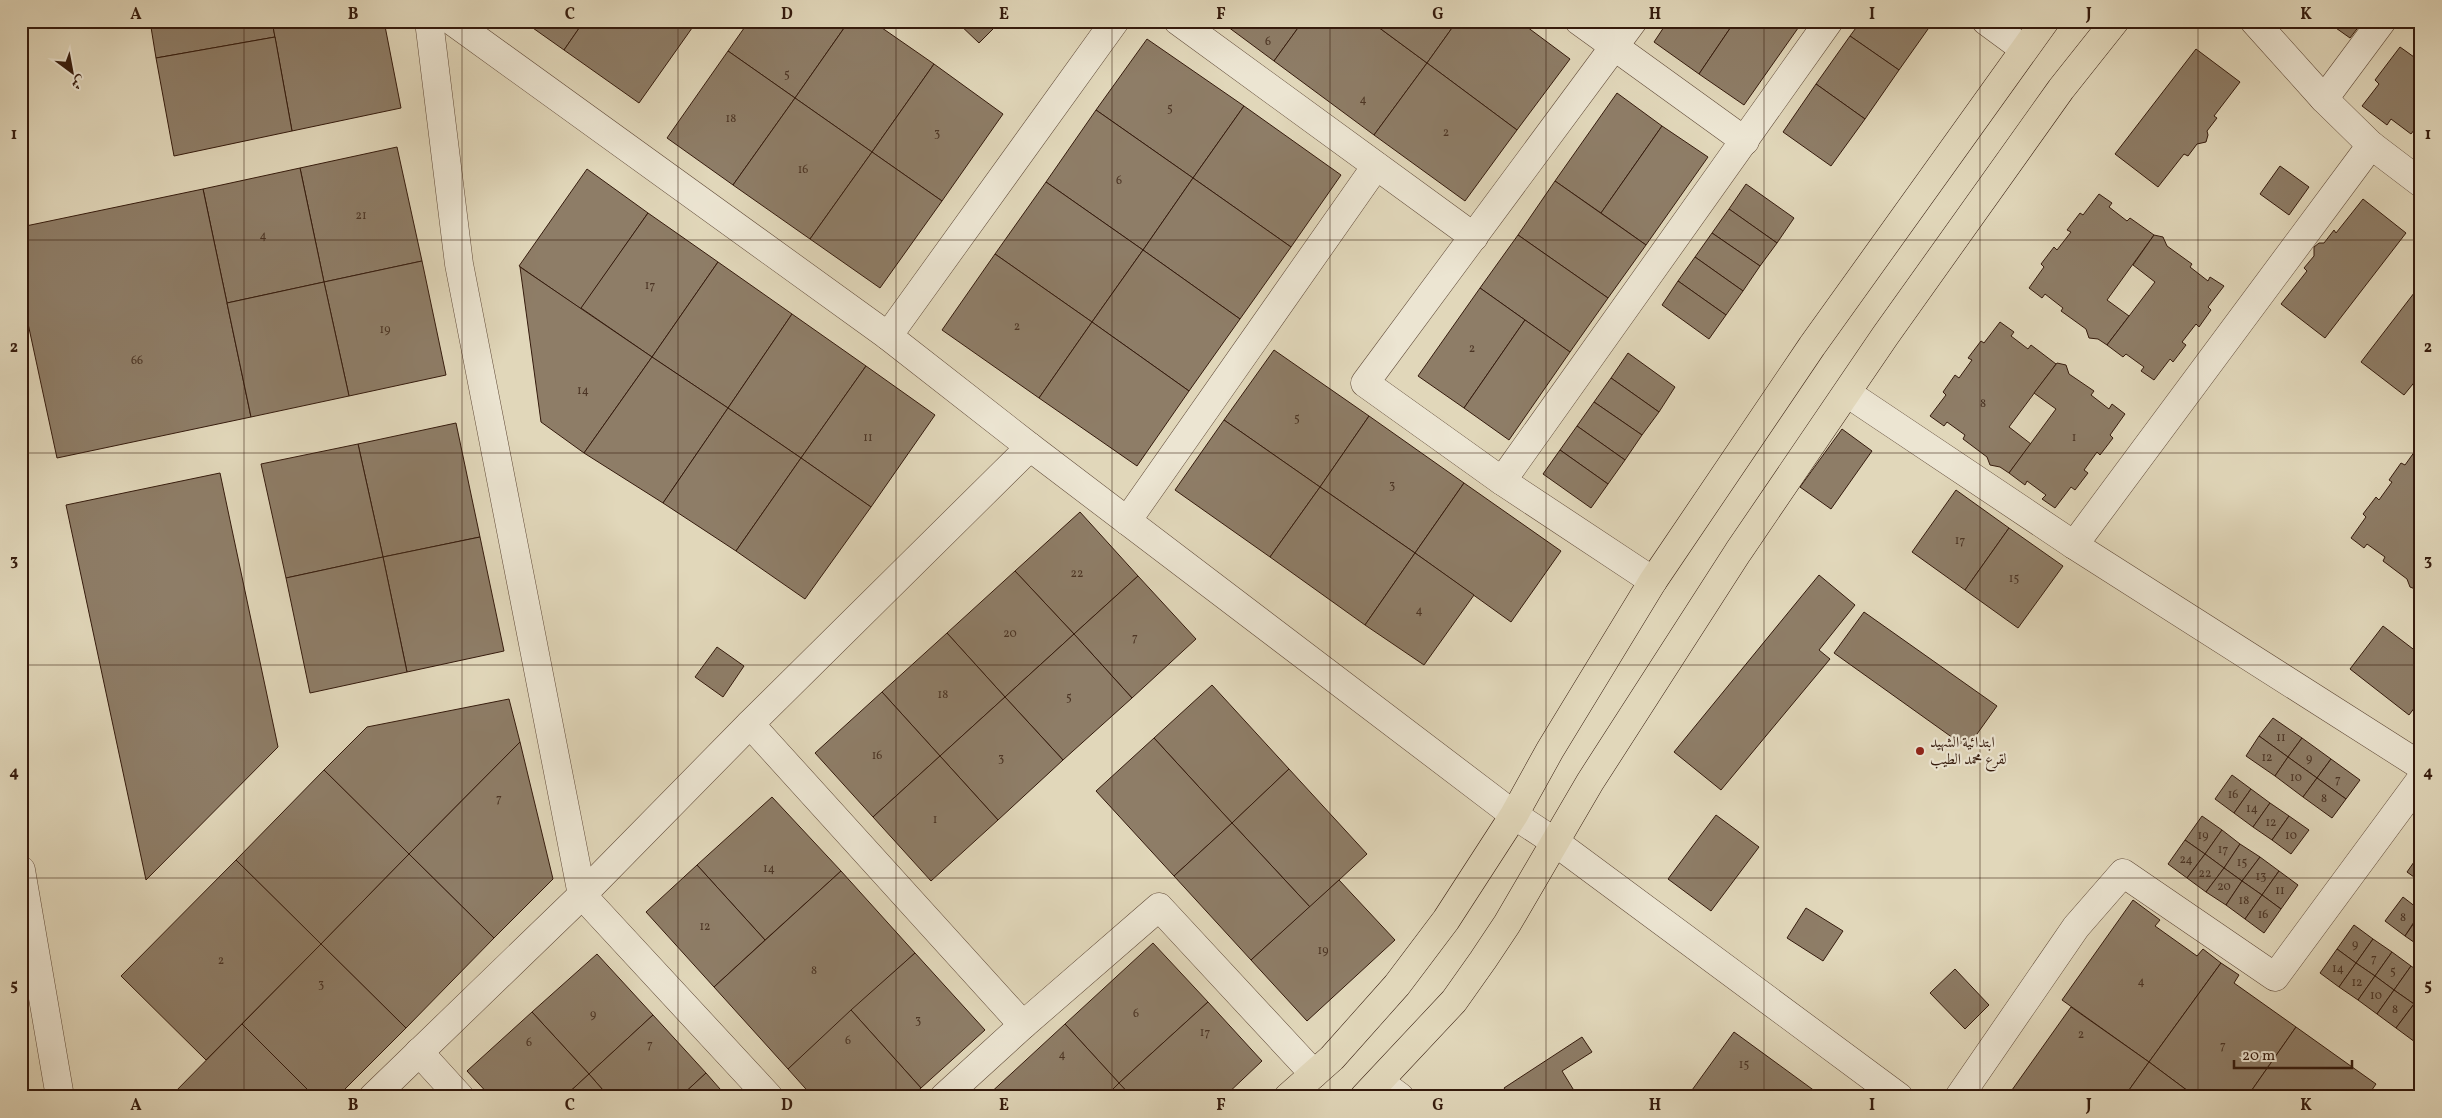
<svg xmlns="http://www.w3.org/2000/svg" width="2442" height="1118" font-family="Vollkorn,Amiri,serif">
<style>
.building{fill:#8e7d67;stroke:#351b0d}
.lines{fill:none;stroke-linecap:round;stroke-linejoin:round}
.minor-casing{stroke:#604a38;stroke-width:29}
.major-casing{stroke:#351b0d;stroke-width:29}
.minor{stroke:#ece5d2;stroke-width:28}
.major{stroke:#e1d7ba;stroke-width:28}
.grid{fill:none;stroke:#351b0d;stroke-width:1;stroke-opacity:0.55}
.poi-dot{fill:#8f2418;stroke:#ece5d2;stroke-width:2}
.labels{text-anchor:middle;stroke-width:4.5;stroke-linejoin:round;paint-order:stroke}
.number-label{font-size:12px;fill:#4b3424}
.poi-label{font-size:15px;fill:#351b0d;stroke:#ece5d2;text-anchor:start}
.neatline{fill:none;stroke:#351b0d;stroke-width:2}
.grid-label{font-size:16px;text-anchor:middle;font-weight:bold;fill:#351b0d}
</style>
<rect width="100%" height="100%" fill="#e1d7ba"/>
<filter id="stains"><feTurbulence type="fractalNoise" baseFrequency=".004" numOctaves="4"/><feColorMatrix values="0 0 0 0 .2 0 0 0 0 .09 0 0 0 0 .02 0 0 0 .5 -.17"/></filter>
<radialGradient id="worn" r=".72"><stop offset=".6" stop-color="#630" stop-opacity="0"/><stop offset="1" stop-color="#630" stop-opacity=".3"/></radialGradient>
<!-- building -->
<g class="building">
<path d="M150 21H272L275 37 156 58Z"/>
<path d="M272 21H384L401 108 292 131Z"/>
<path d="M523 21H584L564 50Z"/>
<path d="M584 21H697L639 103 564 50Z"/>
<path d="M749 21H849L795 98 728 51Z"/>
<path d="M849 21H872L934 64 872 152 795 98Z"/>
<path d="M956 21H1001L979 43Z"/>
<path d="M1220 21H1303L1274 61Z"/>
<path d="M1303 21H1370L1427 63 1374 135 1274 61Z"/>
<path d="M1370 21H1457L1427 63Z"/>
<path d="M1457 21H1519L1570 59 1517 130 1427 63Z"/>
<path d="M1668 21H1735L1699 74 1654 42Z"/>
<path d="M1735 21H1803L1744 105 1699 74Z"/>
<path d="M1861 21H1932L1933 22 1899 70 1850 36Z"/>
<path d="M2326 21H2363L2350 38Z"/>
<path d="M1850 36 1899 70 1865 119 1816 84Z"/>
<path d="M275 37 292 131 174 156 156 58Z"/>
<path d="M1147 39 1244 106 1193 178 1096 110Z"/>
<path d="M2400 47 2421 62V121L2411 134 2391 119 2387 125 2362 106 2379 84 2375 80Z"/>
<path d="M2196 49 2240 82 2214 116 2217 118 2207 131 2208 135 2206 142 2197 144 2188 156 2184 154 2158 187 2115 154Z"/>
<path d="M728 51 795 98 733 185 667 138Z"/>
<path d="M1427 63 1517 130 1465 201 1374 135Z"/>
<path d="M934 64 1003 114 942 201 872 152Z"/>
<path d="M1816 84 1865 119 1831 166 1783 132Z"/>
<path d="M1617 93 1662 126 1601 213 1555 181Z"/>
<path d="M795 98 872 152 810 239 733 185Z"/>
<path d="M1244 106 1341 175 1291 247 1193 178Z"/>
<path d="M1096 110 1193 178 1143 250 1046 182Z"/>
<path d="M1662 126 1708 157 1646 245 1601 213Z"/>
<path d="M397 147 422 261 324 282 300 168Z"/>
<path d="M872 152 942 201 880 288 810 239Z"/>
<path d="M2280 166 2309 187 2289 215 2260 194Z"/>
<path d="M300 168 324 282 227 303 203 189Z"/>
<path d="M587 169 648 213 581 309 519 266Z"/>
<path d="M1193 178 1291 247 1240 319 1143 250Z"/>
<path d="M1555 181 1646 245 1608 298 1518 235Z"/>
<path d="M1046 182 1143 250 1092 322 995 254Z"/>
<path d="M1746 184 1794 218 1777 243 1729 209Z"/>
<path d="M203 189 251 417 57 458 21 291V227Z"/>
<path d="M2099 194 2112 203 2109 207 2127 221 2130 218 2154 235 2107 300 2129 316 2107 345 2098 339 2089 338 2086 329 2061 311 2063 308 2045 294 2042 298 2029 288 2044 267 2041 264 2054 247 2057 250 2071 232 2067 230 2080 213 2083 215Z"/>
<path d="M2363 199 2406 233 2325 338 2281 304 2307 271 2304 268 2314 256V247L2319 243H2324L2334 230 2336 233Z"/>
<path d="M1729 209 1777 243 1760 266 1712 233Z"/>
<path d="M648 213 718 262 652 357 581 308Z"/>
<path d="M1712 233 1760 266 1743 291 1695 257Z"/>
<path d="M1518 235 1608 298 1570 352 1480 288Z"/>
<path d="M2154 235 2163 237 2167 246 2192 264 2190 267 2208 281 2210 277 2224 286 2208 307 2211 310 2199 327 2196 324 2182 342 2186 345 2173 362 2170 359 2154 380 2141 371 2144 367 2126 354 2123 357 2107 345 2155 282 2133 265Z"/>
<path d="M1143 250 1240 319 1189 391 1092 322Z"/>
<path d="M995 254 1092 322 1039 398 942 330Z"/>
<path d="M1695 257 1743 291 1726 315 1678 281Z"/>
<path d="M422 261 446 375 349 396 324 282Z"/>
<path d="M718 262 792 314 728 408 652 357Z"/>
<path d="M520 267 652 357 584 453 541 422Z"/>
<path d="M1678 281 1726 315 1709 339 1662 305Z"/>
<path d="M324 282 349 396 251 417 227 303Z"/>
<path d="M2421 284V374L2404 395 2361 362Z"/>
<path d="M1480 288 1525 320 1464 408 1418 376Z"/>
<path d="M792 314 866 366 801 458 728 408Z"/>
<path d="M1525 320 1570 352 1509 440 1464 408Z"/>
<path d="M1092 322 1189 391 1137 466 1039 398Z"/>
<path d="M2000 322 2014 332 2011 336 2028 349 2031 345 2056 364 2009 427 2031 444 2009 473 2000 467 1990 465 1987 457 1963 439 1965 435 1947 422 1944 426 1930 416 1946 395 1943 392 1955 375 1959 378 1972 360 1968 358 1981 341 1984 343Z"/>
<path d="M1274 350 1369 416 1320 487 1224 420Z"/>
<path d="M1628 353 1675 387 1659 412 1611 378Z"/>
<path d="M652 357 728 408 663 503 584 453Z"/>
<path d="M2057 363 2066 365 2069 374 2094 391 2091 395 2109 409 2112 404 2125 414 2110 435 2113 438 2100 455 2097 452 2084 470 2088 473 2075 490 2071 487 2055 508 2042 499 2046 495 2027 481 2025 485 2009 473 2056 409 2034 393Z"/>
<path d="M866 366 935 415 871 507 801 458Z"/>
<path d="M1611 378 1659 412 1642 435 1594 402Z"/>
<path d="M1594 402 1642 435 1625 460 1577 426Z"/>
<path d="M728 408 801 458 736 551 663 503Z"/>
<path d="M1369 416 1464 483 1415 553 1320 487Z"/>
<path d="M1224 420 1320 487 1270 557 1175 490Z"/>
<path d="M456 423 480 537 383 557 358 444Z"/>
<path d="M1577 426 1625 460 1608 484 1560 450Z"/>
<path d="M1842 429 1872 451 1831 509 1800 487Z"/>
<path d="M358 444 383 557 286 578 261 464Z"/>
<path d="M2420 444 2421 589H2415L2410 587 2407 579 2383 561 2385 557 2367 544 2364 548 2351 538 2366 517 2363 514 2376 497 2379 500 2392 482 2389 480 2401 463 2405 465Z"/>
<path d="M1560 450 1608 484 1591 508 1543 474Z"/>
<path d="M801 458 871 507 805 599 736 551Z"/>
<path d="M220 473 278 747 146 880 66 505Z"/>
<path d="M1464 483 1561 551 1511 622 1415 553Z"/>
<path d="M1320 487 1415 553 1365 625 1270 557Z"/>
<path d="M1956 490 2009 528 1965 590 1912 552Z"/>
<path d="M1080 512 1138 576 1074 634 1015 571Z"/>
<path d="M2009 528 2063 566 2018 628 1965 590Z"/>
<path d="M480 537 504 651 407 672 383 557Z"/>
<path d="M1415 553 1474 595 1424 665 1365 625Z"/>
<path d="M383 557 407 672 310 693 286 578Z"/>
<path d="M1015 571 1074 634 1005 697 947 633Z"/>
<path d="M1819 575 1855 605 1819 650 1830 659 1721 790 1674 752Z"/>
<path d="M1138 576 1196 639 1132 698 1074 634Z"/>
<path d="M1864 612 1997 706 1967 748 1834 653Z"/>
<path d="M2383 626 2417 652 2419 649 2421 650V699L2409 715 2350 669Z"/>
<path d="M947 633 1005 697 940 756 882 692Z"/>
<path d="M1074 634 1132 698 1063 760 1005 697Z"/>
<path d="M717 647 744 666 723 697 695 677Z"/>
<path d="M1212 685 1289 769 1232 823 1154 738Z"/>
<path d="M882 692 940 756 873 817 815 753Z"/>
<path d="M1005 697 1063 760 998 820 940 756Z"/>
<path d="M509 699 520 742 409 854 324 770 367 727Z"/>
<path d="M2273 718 2302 738 2288 757 2259 736Z"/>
<path d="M2259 736 2288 757 2275 776 2246 756Z"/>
<path d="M1154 738 1232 823 1174 876 1096 791Z"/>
<path d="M2302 738 2331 759 2317 778 2288 757Z"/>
<path d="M520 742 553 879 494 938 409 854Z"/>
<path d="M940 756 998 820 931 881 873 817Z"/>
<path d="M2288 757 2317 778 2303 797 2275 776Z"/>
<path d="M2331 759 2360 780 2346 799 2317 778Z"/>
<path d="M1289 769 1367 854 1310 907 1232 823Z"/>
<path d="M324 770 409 854 321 944 236 860Z"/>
<path d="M2232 775 2251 789 2234 813 2215 799Z"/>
<path d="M2317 778 2346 799 2332 818 2303 797Z"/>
<path d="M2251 789 2270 803 2253 827 2234 813Z"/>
<path d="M772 797 841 871 765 940 697 865Z"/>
<path d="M2270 803 2289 816 2272 840 2253 827Z"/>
<path d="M1716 815 1759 847 1711 911 1668 879Z"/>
<path d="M2202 816 2222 830 2205 854 2185 840Z"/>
<path d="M2289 816 2309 830 2291 854 2272 840Z"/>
<path d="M1232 823 1310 907 1251 960 1174 876Z"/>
<path d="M2222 830 2240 844 2224 868 2205 854Z"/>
<path d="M2185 840 2205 854 2187 878 2168 864Z"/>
<path d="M2240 844 2260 857 2242 881 2224 868Z"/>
<path d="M2421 852V882L2407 872Z"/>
<path d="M409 854 494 938 406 1028 321 944Z"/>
<path d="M2205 854 2224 868 2206 892 2187 878Z"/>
<path d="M2260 857 2279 871 2262 895 2242 881Z"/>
<path d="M236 860 321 944 206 1060 121 976Z"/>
<path d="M697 865 765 940 714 987 646 912Z"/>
<path d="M2224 868 2242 881 2226 905 2206 892Z"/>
<path d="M841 871 915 953 788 1069 714 987Z"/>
<path d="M2279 871 2298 885 2281 909 2262 895Z"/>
<path d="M1339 880 1395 940 1307 1021 1251 960Z"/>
<path d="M2242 881 2262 895 2245 919 2226 905Z"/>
<path d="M2262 895 2281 909 2264 933 2245 919Z"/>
<path d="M2403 897 2421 911 2405 936 2385 921Z"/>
<path d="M2133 900 2160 920 2155 926 2197 956 2203 949 2221 963 2149 1062 2062 1000Z"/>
<path d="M1806 908 1843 931 1823 961 1787 938Z"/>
<path d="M2421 913V947L2405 936Z"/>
<path d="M2354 925 2373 939 2356 963 2337 949Z"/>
<path d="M2373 939 2392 952 2375 976 2356 963Z"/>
<path d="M1153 943 1208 1002 1119 1083 1065 1024Z"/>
<path d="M321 944 406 1028 337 1097H315L242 1024Z"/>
<path d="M2337 949 2356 963 2339 987 2320 973Z"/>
<path d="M2392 952 2411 966 2394 990 2375 976Z"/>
<path d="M915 953 985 1030 921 1088 851 1010Z"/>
<path d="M597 954 653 1015 589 1074 532 1012Z"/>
<path d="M2221 963 2239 975 2234 983 2296 1027 2247 1097H2196L2149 1062Z"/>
<path d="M2356 963 2375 976 2358 1000 2339 987Z"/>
<path d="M2411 966 2421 973V994L2414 1004 2394 990Z"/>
<path d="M1955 969 1989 1005 1965 1029 1930 993Z"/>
<path d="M2375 976 2394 990 2377 1014 2358 1000Z"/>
<path d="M2394 990 2414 1004 2396 1028 2377 1014Z"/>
<path d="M2421 994V1009L2414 1004Z"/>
<path d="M1208 1002 1262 1061 1224 1097H1132L1119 1083Z"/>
<path d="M2414 1004 2421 1009V1034L2415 1042 2396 1028Z"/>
<path d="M2071 1007 2149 1062 2124 1097H2007Z"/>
<path d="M851 1010 921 1088 911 1097H813L788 1069Z"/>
<path d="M532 1012 589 1074 564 1097H491L467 1071Z"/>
<path d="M653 1015 706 1073 680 1097H609L589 1074Z"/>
<path d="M242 1024 315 1097H170Z"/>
<path d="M1065 1024 1119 1083 1105 1097H986Z"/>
<path d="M2296 1027 2376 1084 2367 1097H2247Z"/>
<path d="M1734 1032 1823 1097H1687Z"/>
<path d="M1582 1037 1592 1052 1562 1071 1578 1097H1510L1504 1088Z"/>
<path d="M2149 1062 2196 1097H2124Z"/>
<path d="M706 1073 727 1097H680Z"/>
<path d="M589 1074 609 1097H564Z"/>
<path d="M1119 1083 1132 1097H1105Z"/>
</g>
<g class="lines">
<defs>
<g id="minor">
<path d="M429 21 459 264 582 895 769 1097"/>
<path d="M452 21 888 336 1030 447 1514 815 1555 842 1899 1097"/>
<path d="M1178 21 1474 237"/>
<path d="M1579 21 1745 141"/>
<path d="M1633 21 1365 383 1502 481 1653 581"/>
<path d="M1986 21 2024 49"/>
<path d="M2254 21 2324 99 2371 145 2421 183"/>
<path d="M2324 99 2382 21"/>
<path d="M888 336 1115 21"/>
<path d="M1847 393 2074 545 2421 766"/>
<path d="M1502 481 1829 21"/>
<path d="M1127 521 1376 166"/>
<path d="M2074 545 2371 145"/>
<path d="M750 724 1023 1025"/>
<path d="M21 870 60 1097"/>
<path d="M419 1052 460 1097"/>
<path d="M1380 1082 1400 1097"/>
<path d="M373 1097 582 895 750 724 1030 447"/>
<path d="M944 1097 1023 1025 1159 907 1314 1074"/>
<path d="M1959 1097 2076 927 2123 873 2275 977 2421 779"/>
</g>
<g id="major">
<path d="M1288 1097 1332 1058 1397 985 1446 920 1514 815 1550 750 1653 581 1812 346 2045 21"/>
<path d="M1364 1097 1454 1001 1483 960 1507 924 1590 782 1738 552 1885 336 2061 89 2115 21"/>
</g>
</defs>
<!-- minor casing -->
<use href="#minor" class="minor-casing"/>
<!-- major casing -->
<use href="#major" class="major-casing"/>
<!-- minor -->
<use href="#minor" class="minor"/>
<!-- major -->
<use href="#major" class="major"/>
</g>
<!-- grid -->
<path class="grid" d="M244 21V1097M462 21V1097M678 21V1097M896 21V1097M1112 21V1097M1330 21V1097M1546 21V1097M1764 21V1097M1980 21V1097M2198 21V1097M21 240H2421M21 453H2421M21 665H2421M21 878H2421"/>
<!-- markers -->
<circle class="poi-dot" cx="1920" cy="751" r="5"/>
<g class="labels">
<!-- number labels -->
<g class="number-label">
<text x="1268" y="45">6</text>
<text x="787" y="78">5</text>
<text x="1363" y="103">4</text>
<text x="1170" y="112">5</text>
<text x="731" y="122">18</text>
<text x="1446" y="136">2</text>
<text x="937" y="137">3</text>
<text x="803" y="173">16</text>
<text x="1119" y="184">6</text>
<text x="361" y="219">21</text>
<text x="263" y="239">4</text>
<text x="650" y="289">17</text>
<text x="1017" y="330">2</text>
<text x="385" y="333">19</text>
<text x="1472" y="352">2</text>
<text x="137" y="364">66</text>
<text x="583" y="394">14</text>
<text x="1983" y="407">8</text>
<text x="1297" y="422">5</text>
<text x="868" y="441">11</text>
<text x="2074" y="441">1</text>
<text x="1392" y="489">3</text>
<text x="1960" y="544">17</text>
<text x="1077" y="577">22</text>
<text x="2014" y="582">15</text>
<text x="1419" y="614">4</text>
<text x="1010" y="637">20</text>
<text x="1135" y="641">7</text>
<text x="943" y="698">18</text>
<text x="1069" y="701">5</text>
<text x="2281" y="741">11</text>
<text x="877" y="759">16</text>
<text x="2267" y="761">12</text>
<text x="1001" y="762">3</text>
<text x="2309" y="762">9</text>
<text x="2296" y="781">10</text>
<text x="2338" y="783">7</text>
<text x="2233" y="798">16</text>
<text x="499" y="802">7</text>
<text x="2324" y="802">8</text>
<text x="2252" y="812">14</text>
<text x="935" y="823">1</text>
<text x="2271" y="826">12</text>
<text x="2203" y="839">19</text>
<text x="2291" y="839">10</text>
<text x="2223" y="853">17</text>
<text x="2186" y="863">24</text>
<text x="2242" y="866">15</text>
<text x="769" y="872">14</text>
<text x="2205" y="877">22</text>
<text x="2261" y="880">13</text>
<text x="2224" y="890">20</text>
<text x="2280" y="894">11</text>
<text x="2244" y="904">18</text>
<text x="2263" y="918">16</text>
<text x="2403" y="921">8</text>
<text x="705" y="930">12</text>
<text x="2355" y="948">9</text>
<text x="1323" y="954">19</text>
<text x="2374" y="962">7</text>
<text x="221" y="964">2</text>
<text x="2338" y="972">14</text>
<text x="814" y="974">8</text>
<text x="2393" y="975">5</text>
<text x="2141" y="985">4</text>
<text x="2357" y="986">12</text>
<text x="321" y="988">3</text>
<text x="2376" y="999">10</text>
<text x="2395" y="1013">8</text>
<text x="1136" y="1017">6</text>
<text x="593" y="1018">9</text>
<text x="918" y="1024">3</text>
<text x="1205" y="1036">17</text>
<text x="2081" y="1038">2</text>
<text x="848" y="1044">6</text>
<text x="529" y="1046">6</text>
<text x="650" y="1048">7</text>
<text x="2223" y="1049">7</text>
<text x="1062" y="1058">4</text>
<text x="1744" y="1068">15</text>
</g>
<!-- poi labels -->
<g class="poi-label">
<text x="1930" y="747">ابتدائية الشهيد<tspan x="1930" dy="17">لقرع محمد الطيب</tspan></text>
</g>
</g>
<!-- margin -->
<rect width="2442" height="1118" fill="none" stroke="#e1d7ba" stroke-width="55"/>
<!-- north arrow -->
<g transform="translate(72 72) rotate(148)" stroke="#ece5d2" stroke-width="4" paint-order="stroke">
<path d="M0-4L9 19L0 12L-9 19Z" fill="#351b0d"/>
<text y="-8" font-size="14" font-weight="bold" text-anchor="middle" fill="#351b0d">ش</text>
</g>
<!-- scale -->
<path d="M2234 1060v8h118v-8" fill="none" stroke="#351b0d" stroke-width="2.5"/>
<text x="2242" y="1060" font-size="15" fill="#351b0d" stroke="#ece5d2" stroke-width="4" paint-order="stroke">20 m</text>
<rect x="28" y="28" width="2386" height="1062" class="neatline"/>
<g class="grid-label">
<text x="136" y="19">A</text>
<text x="353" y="19">B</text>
<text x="570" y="19">C</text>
<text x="787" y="19">D</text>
<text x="1004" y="19">E</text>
<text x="1221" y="19">F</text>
<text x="1438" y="19">G</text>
<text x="1655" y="19">H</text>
<text x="1872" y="19">I</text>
<text x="2089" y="19">J</text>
<text x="2306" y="19">K</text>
<text x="14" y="139">1</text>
<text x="2428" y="139">1</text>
<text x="14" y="352">2</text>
<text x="2428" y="352">2</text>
<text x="14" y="565">3</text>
<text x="2428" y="565">3</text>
<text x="14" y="777">4</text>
<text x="2428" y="777">4</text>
<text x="14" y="990">5</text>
<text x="2428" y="990">5</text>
<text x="136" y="1110">A</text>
<text x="353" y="1110">B</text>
<text x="570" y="1110">C</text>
<text x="787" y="1110">D</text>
<text x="1004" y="1110">E</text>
<text x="1221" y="1110">F</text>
<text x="1438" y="1110">G</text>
<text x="1655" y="1110">H</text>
<text x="1872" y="1110">I</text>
<text x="2089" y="1110">J</text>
<text x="2306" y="1110">K</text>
</g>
<rect width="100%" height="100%" filter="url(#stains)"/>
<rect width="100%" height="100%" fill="url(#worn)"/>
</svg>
